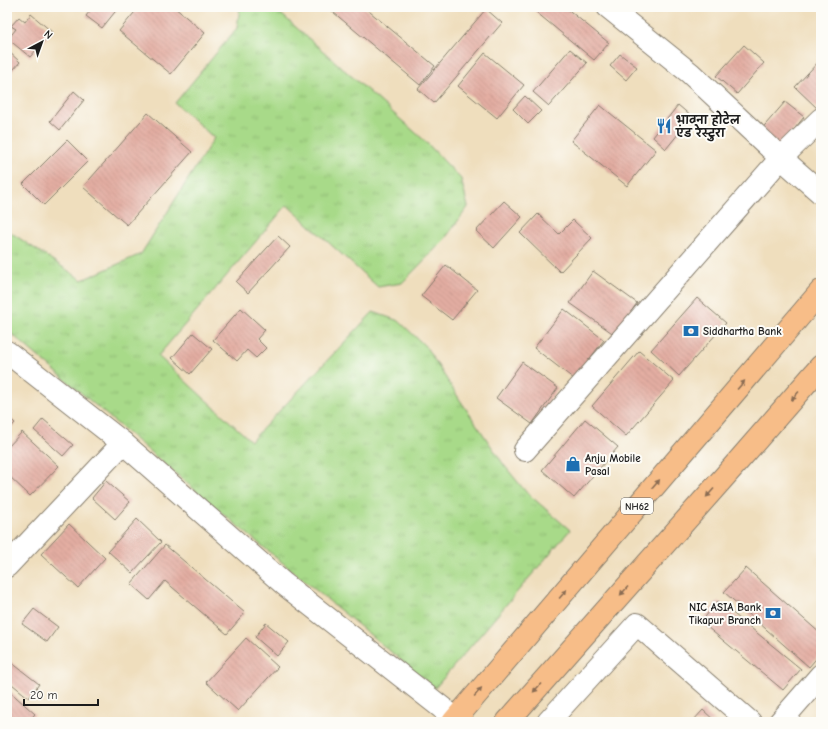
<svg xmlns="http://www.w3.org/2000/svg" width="828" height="729" font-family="'Comic Neue','Playpen Sans Deva',sans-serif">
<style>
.grass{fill:url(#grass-tufts);stroke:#627b52}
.building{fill:url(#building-back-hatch)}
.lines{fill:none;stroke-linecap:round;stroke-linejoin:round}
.minor-casing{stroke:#867d6c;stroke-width:24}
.major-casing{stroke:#867d6c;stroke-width:24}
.minor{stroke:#fff;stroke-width:22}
.major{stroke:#f7bd88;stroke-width:22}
.oneway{fill:#8a6c52}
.labels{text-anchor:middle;stroke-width:4;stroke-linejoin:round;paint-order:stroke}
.shield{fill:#fdfcf7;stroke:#605f5e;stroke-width:1}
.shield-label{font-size:10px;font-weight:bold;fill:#1c1c1c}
.poi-label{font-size:11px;font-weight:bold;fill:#1c1c1c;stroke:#fdfcf7;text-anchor:start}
</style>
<defs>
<pattern id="grass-tufts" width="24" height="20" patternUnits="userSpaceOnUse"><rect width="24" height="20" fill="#a8da89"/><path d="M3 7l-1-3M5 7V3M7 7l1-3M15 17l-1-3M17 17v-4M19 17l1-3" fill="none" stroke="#90ba76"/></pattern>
<pattern id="building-back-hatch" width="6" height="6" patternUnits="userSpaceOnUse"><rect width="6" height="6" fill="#e3ada2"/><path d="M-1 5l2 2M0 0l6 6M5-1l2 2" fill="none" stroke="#c2948b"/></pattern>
</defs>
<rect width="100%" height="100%" fill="#fdfcf7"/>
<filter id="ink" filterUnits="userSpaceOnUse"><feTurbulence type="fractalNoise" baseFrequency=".025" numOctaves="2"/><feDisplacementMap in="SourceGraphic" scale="8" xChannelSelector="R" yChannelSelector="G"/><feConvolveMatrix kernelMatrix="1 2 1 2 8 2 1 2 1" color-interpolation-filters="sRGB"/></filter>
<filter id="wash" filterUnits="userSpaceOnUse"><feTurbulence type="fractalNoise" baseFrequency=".012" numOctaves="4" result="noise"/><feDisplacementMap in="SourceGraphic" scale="16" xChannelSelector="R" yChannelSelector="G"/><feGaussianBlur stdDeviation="0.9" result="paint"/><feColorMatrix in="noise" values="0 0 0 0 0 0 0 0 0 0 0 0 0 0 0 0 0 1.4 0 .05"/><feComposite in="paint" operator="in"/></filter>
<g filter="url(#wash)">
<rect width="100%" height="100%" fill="#efdebd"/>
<!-- grass -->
<path class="grass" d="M240 7H273L425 141 461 179 468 207 444 240 402 283 378 287 287 205 158 356 251 441 373 312 399 321 426 347 460 400 504 465 526 492 570 530 435 688 222 513 7 330V230L82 280 141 254 214 138 175 103 237 28Z"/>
<g id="blocks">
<!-- building -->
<g class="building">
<path d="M93 7H119L102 28 86 16Z"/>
<path d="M139 7H174L205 33 171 74 119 31Z"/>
<path d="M327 7H364L435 66 420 85Z"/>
<path d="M530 7H565L609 43 594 60Z"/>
<path d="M486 9 502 23 434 103 418 89Z"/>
<path d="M31 14 52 32 30 57 8 39 16 29 11 26 19 17 25 22Z"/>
<path d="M744 45 764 63 737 94 716 76Z"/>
<path d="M570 49 587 63 549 106 533 92Z"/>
<path d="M7 50 20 62 7 77Z"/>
<path d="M485 53 524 85 497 118 458 86Z"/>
<path d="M620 54 637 67 626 80 610 66Z"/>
<path d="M821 59V105L818 109 795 87Z"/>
<path d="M74 91 84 100 60 130 50 121Z"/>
<path d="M525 96 541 111 528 124 513 109Z"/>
<path d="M785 102 804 117 779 148 759 132Z"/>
<path d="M600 105 656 150 627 186 571 141Z"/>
<path d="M678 105 692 117 666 149 653 137Z"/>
<path d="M148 113 192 152 127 225 83 187Z"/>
<path d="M67 140 88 161 44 205 23 184Z"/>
<path d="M504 201 522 217 494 248 476 231Z"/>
<path d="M538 214 559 234 573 220 592 238 560 272 520 233Z"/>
<path d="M278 236 290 247 248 293 236 282Z"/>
<path d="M446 265 477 290 452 320 421 296Z"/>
<path d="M593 271 637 303 615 335 570 303Z"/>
<path d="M697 298 726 323 679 376 651 350Z"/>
<path d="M241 308 265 330 257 339 266 348 256 358 247 350 237 361 213 340Z"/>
<path d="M564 309 604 340 574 379 534 348Z"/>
<path d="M193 333 212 349 190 374 172 358Z"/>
<path d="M639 351 674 381 626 436 592 406Z"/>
<path d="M522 362 558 388 532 424 496 398Z"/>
<path d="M7 416 15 423 7 432Z"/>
<path d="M43 419 73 445 63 456 34 430Z"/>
<path d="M585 419 618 447 574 498 542 470Z"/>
<path d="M22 432 59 466 30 496 7 474V448Z"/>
<path d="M106 481 130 502 115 519 92 498Z"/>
<path d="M137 519 161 542 132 573 108 551Z"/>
<path d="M69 524 105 558 78 588 41 554Z"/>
<path d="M165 545 245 613 227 634 165 581 149 600 131 584Z"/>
<path d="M746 568 821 634V653L809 667 724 592Z"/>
<path d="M718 601 801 669 783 690 701 622Z"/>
<path d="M34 609 58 627 47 642 22 624Z"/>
<path d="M266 623 289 642 277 656 255 637Z"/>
<path d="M246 638 278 667 238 711 206 682Z"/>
<path d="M7 659 39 684 29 698 7 680Z"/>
<path d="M7 689 35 714 28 722H7Z"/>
<path d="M703 710 716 722H692Z"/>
</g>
</g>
</g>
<g filter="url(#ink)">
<use href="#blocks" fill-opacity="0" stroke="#867d6c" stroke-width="1"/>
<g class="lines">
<defs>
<g id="minor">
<path d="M608 7 690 73 781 158 821 119"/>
<path d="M7 352 123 443 284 584 460 722"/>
<path d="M525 450 781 158 821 193"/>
<path d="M7 566 123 443"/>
<path d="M548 722 637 624 750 722"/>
<path d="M780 722 821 675"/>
</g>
<g id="major">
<path d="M453 722 821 291"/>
<path d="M507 722 733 467 821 366"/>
</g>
</defs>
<!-- minor casing -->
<use href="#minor" class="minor-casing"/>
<!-- major casing -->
<use href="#major" class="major-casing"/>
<!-- minor -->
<use href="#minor" class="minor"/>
<!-- major -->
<use href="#major" class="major"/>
</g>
<!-- one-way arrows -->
<defs><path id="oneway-solid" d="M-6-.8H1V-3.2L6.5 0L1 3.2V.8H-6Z"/></defs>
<g class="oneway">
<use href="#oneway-solid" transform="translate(741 385) rotate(-49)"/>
<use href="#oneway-solid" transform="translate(795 396) rotate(131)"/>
<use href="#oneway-solid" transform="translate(656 484) rotate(-50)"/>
<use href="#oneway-solid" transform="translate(710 493) rotate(132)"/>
<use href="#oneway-solid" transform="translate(624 591) rotate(132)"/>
<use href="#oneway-solid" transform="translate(563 594) rotate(-50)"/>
<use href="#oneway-solid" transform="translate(537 688) rotate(132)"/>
<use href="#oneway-solid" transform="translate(478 692) rotate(-50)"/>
</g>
</g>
<!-- icons -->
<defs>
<symbol id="restaurant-bare" viewBox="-9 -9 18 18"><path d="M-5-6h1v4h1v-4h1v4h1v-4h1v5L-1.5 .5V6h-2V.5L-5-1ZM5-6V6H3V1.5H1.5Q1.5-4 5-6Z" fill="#1f6fb2" stroke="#fdfcf7" stroke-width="2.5" paint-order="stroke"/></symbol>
<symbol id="bank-bare" viewBox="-9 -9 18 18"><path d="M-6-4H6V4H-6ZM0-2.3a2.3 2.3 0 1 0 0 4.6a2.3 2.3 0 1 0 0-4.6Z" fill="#1f6fb2" stroke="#fdfcf7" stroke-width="2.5" paint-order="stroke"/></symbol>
<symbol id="shop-bare" viewBox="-9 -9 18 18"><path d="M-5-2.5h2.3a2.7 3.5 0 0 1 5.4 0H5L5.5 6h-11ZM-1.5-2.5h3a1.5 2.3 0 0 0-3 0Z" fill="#1f6fb2" stroke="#fdfcf7" stroke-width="2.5" paint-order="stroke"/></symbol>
</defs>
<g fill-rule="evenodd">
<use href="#restaurant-bare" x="653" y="115" width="22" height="22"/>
<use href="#bank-bare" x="680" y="320" width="22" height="22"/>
<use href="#shop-bare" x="562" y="453" width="22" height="22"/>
<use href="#bank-bare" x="762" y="602" width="22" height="22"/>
</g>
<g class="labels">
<!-- shield labels -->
<rect class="shield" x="621" y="498" width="32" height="16" rx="3"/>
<g class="shield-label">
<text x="637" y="510">NH62</text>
</g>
<!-- poi labels -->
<g class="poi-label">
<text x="676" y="124">भावना होटेल<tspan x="676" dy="13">एंड रेस्टुरा</tspan></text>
<text x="703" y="335">Siddhartha Bank</text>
<text x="585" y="462">Anju Mobile<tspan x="585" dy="13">Pasal</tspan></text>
<text x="761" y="611" text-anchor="end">NIC ASIA Bank<tspan x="761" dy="13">Tikapur Branch</tspan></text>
</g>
</g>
<!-- margin -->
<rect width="828" height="729" fill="none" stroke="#fdfcf7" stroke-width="24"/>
<!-- north arrow -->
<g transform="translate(42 42) rotate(41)" stroke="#fdfcf7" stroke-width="3" paint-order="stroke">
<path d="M0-3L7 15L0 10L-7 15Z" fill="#1c1c1c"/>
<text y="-6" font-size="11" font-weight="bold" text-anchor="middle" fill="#1c1c1c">N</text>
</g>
<!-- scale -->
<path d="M24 699v6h74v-6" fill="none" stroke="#1c1c1c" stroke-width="2"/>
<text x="30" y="699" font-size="12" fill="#1c1c1c" stroke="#fdfcf7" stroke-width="3" paint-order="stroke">20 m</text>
</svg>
